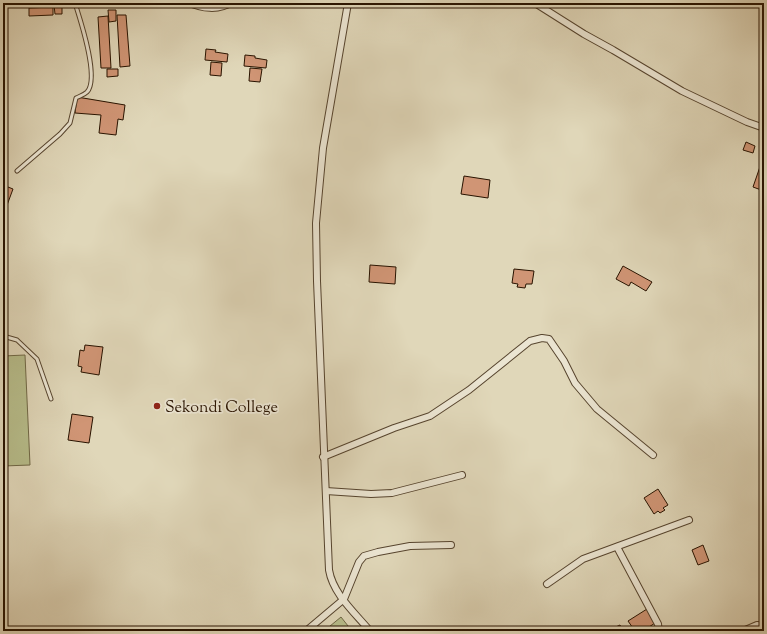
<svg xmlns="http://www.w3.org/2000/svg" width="767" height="634" font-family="'Sorts Mill Goudy',serif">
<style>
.green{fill:#b7bd8b;stroke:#706846}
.building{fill:#d09575;stroke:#281300}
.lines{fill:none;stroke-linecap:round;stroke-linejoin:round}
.service-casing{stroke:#56442e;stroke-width:5}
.minor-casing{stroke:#56442e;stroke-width:8}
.service{stroke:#ebe5d2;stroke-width:3}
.minor{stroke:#ebe5d2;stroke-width:6}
.poi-dot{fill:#8f2418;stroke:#ebe5d2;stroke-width:1.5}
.labels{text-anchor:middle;stroke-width:3.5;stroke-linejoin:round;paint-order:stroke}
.poi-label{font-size:16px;fill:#281300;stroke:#ebe5d2;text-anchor:start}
</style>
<rect width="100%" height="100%" fill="#e0d7b9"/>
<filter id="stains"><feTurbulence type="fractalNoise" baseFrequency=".005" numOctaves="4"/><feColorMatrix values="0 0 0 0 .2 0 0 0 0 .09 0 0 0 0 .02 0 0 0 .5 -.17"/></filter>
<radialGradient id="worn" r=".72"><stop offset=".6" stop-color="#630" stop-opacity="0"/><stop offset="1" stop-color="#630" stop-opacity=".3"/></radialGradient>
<!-- green -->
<g class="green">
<path d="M25 355 30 465 3 466V356Z"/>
<path d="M341 617 352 631H324Z"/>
</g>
<!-- building -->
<g class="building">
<path d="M54 5H62V14H55Z"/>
<path d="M53 7V15L29 16V8Z"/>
<path d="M108 10H116V21L109 22Z"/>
<path d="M117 15H126L130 66 120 67Z"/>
<path d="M108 16 111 68H101L98 17Z"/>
<path d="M206 49 216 50 215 52 228 54 227 62 205 60Z"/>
<path d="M245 55 255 56V58L267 60 266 68 244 66Z"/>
<path d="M211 62 222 63 221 76 210 75Z"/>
<path d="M250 68 262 69 260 82 249 81Z"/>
<path d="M107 69H118V76L107 77Z"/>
<path d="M77 97 125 105 123 120 118 119 116 135 99 133 101 115 75 113Z"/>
<path d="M746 142 755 146 753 153 743 150Z"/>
<path d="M763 158H764V191L753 187Z"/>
<path d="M464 176 490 180 488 198 461 194Z"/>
<path d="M3 185 13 189 3 216Z"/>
<path d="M370 265 396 267 395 284 369 282Z"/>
<path d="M623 266 652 282 646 291 631 282 629 286 616 279Z"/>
<path d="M514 269 534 271 532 284H526L525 288 517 287 518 284 512 283Z"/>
<path d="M85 345 103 347 99 375 81 372 82 367 78 366 80 350 84 351Z"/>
<path d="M72 414 93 417 89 443 68 440Z"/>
<path d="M658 489 668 505 663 508 665 510 660 513 658 511 654 514 644 498Z"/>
<path d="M703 545 709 561 698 565 692 550Z"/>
<path d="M647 609 655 623 643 631H635L628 621Z"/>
<path d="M620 625 623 631H607Z"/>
</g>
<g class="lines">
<defs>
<g id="service">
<path d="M185 3C202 10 218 13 234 3"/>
<path d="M17 171 60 134 70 123 76 98C80 96 84 95 87 92 100 78 80 19 75 3"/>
<path d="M3 336 17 340 37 359 51 399"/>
</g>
<g id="minor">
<path d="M348 3 323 148 316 223 317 281 329 570C333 594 355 613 370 631"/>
<path d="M535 3 584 34 613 50 682 91 747 122 764 128"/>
<path d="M323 457 394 428 430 416 469 390 530 341 542 338 549 339 564 361 575 383 597 409 653 455"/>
<path d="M326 491 371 494 392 493 462 475"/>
<path d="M617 547 658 624 659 631"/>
<path d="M547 584 583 559 689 520"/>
<path d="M306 631 344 599 359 562 364 556 378 552 410 546 451 545"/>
<path d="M743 631 757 625 764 626"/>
</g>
</defs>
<!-- service casing -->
<use href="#service" class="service-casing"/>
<!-- minor casing -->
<use href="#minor" class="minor-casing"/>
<!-- service -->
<use href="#service" class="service"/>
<!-- minor -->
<use href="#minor" class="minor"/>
</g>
<!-- markers -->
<circle class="poi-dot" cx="157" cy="406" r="4"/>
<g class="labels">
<!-- poi labels -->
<g class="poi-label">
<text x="165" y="412">Sekondi College</text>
</g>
</g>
<!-- margin -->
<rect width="767" height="634" fill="none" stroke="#e0d7b9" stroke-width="16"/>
<rect x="4" y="4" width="759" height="626" fill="none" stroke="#281300" stroke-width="2"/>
<rect x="8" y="8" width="751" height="618" fill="none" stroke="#281300"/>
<rect width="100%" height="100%" filter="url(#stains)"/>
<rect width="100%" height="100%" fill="url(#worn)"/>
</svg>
